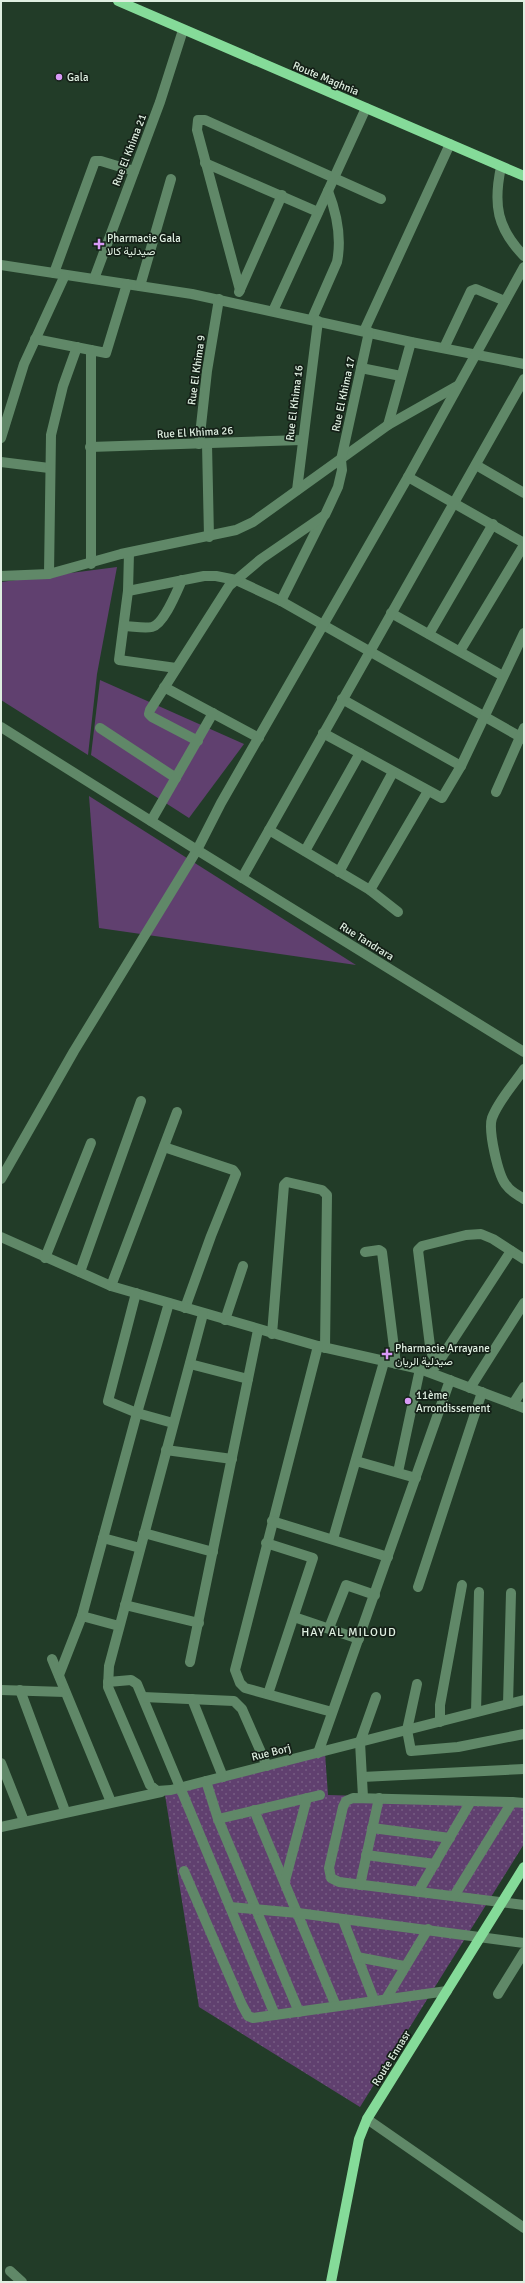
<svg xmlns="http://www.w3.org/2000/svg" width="525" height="2283" font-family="Signika,Vazirmatn,sans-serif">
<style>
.grass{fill:#60406f}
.garden{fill:url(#garden-dots)}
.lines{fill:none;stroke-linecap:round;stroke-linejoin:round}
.minor{stroke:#608868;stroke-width:10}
.major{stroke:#85db99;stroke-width:10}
.poi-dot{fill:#d99af7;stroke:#142017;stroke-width:1.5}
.labels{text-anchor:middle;stroke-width:3.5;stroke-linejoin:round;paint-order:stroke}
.poi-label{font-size:11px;fill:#dfefe1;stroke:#142017;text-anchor:start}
.street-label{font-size:11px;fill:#dfefe1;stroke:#142017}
.neighbourhood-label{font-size:12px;letter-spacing:1px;fill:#dfefe1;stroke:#142017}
</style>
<defs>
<pattern id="garden-dots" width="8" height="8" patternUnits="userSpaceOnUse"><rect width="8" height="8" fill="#60406f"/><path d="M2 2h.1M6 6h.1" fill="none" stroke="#765c83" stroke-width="1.8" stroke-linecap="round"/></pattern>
</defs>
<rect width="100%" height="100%" fill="#223c28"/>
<!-- grass -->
<g class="grass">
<path d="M117 567 97 674 88 755 1 700V582Z"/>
<path d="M100 680 244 744 189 818 91 755Z"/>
<path d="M89 796 356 965 99 928Z"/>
</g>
<!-- garden -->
<path class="garden" d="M325 1753 328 1795 524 1801V1844L360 2107 199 2007 165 1795Z"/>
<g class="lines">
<!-- minor -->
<g class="minor">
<path d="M205 163 318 212"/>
<path d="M501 167C493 205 497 228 524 256"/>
<path d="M1 265 192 294 411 342 524 364"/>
<path d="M54 273 95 161H101L134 171"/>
<path d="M94 279 160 102 183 30"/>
<path d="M140 286 171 179"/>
<path d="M240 290 197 130 198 120H205L381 199"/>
<path d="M239 292 282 195"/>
<path d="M273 311 366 108"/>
<path d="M312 319 337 262C342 237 337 214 328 191"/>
<path d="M364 331 450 144"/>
<path d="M35 339 106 353 127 284"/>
<path d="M444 348 471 291 476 289 505 301"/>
<path d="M361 368 401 376"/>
<path d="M388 425 411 342"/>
<path d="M1 438 24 364 65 275"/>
<path d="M199 444 207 371 219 299"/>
<path d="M207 444 209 537"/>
<path d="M90 447 302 440"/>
<path d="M1 462 49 468"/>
<path d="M476 465 524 493"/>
<path d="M408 477 524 543"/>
<path d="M297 490 318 321"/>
<path d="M129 553 128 591 119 660 176 668"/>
<path d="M91 564V350"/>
<path d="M49 574 51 435 63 386 77 347"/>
<path d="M1 576 49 574 121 554 236 530 253 522 388 425 457 386"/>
<path d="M128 591 204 576H216L236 580 281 601 524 739"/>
<path d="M281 601 323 517"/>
<path d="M391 613 503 676"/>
<path d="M124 626C132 626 144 629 152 627 164 624 177 591 182 580"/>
<path d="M429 634 493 524"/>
<path d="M460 651 524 545"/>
<path d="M164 687 259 738"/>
<path d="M342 699 461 766"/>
<path d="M1 727 197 850 524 1052"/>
<path d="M100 728 176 778"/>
<path d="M323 733 442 798 461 766 524 633"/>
<path d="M198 741 152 717 149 714 150 710 229 586 261 559 325 515 338 487 342 470 341 460 369 332"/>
<path d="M496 792 524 728"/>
<path d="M151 821 213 713"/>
<path d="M269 830 370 890 398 912"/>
<path d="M305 851 360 753"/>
<path d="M339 872 393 772"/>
<path d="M242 878 524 379"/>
<path d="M370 890 428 791"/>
<path d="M524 1069C514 1084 498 1101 492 1118 488 1130 498 1177 507 1186 511 1192 518 1195 524 1199"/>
<path d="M164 1147 233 1170 236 1174 211 1236 185 1308"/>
<path d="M1 1179 74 1051 197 850 221 803 408 477 524 267"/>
<path d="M1 1237 111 1286 318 1346 420 1369 524 1408"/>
<path d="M365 1252 379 1250 382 1252 396 1364"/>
<path d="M45 1258 91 1143"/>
<path d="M80 1272 141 1101"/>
<path d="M111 1286 177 1112"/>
<path d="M136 1293 108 1401 137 1413 173 1423"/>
<path d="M203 1314 109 1666 108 1687 150 1785 157 1791 171 1790 524 1700"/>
<path d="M225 1320 243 1266"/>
<path d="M272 1334 284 1185 287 1182 322 1190 327 1195 325 1348"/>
<path d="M318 1346 235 1670 240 1683 245 1688 332 1712"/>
<path d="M438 1362 432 1354 430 1346 418 1250 422 1246 466 1235 481 1234 493 1239 524 1259"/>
<path d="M190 1364 248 1379"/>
<path d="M436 1366 511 1251"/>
<path d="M470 1388 524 1303"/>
<path d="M513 1404 524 1387"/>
<path d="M166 1450 232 1459"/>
<path d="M356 1461 416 1478"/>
<path d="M398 1472 420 1369"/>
<path d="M272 1521 388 1557"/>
<path d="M144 1533 213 1552"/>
<path d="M103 1538 140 1548"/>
<path d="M333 1539 384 1362"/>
<path d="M266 1543 313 1558 268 1694"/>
<path d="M418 1587 482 1392"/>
<path d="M125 1605 199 1623"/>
<path d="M82 1616 119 1626"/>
<path d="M294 1617 359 1639"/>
<path d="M329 1628 346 1585 375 1595"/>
<path d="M52 1659 111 1802"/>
<path d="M190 1662 258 1330"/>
<path d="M59 1675 82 1616 137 1413 169 1303"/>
<path d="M108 1682 131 1680 137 1684 275 2015"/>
<path d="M417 1684 407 1730 411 1751 458 1747 524 1734"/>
<path d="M1 1690 65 1692"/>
<path d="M20 1690 65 1811"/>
<path d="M143 1697 234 1701 242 1709 267 1766"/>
<path d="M192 1699 223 1777"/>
<path d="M508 1704 511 1593"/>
<path d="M476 1712 479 1592"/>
<path d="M440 1722V1705L462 1585"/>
<path d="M318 1753 450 1380"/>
<path d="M1 1763 24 1821"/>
<path d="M362 1777 524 1769"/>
<path d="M206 1781 218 1819 299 2012"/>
<path d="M363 1797 360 1742 376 1697"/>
<path d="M512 1802 353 1798 346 1801 343 1807 329 1868 331 1878 339 1882 524 1905"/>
<path d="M254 1810 336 2006"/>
<path d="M218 1819 320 1795"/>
<path d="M1 1827 161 1792"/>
<path d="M372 1828 450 1838"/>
<path d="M366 1855 435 1864"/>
<path d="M184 1871 242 2005 248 2016 253 2018 447 1991"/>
<path d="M285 1881 307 1798"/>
<path d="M360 1885 379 1798"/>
<path d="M418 1892 471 1801"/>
<path d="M454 1896 512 1802 524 1803"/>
<path d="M230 1907 298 1913 524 1943"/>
<path d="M343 1920 374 2000"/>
<path d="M357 1957 404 1966"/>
<path d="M498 1994 524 1952"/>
<path d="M386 1999 428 1929"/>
<path d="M367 2119 524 2228"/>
<path d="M10 2271 22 2282"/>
</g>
<!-- major -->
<g class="major">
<path d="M118 1 524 176"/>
<path d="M331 2282 359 2139 367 2119 524 1867"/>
</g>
</g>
<!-- markers -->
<g class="poi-dot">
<circle cx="59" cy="77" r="4"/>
<path d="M97 238h4v4h4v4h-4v4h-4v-4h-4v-4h4z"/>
<path d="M385 1348h4v4h4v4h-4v4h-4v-4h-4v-4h4z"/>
<circle cx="408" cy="1401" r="4"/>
</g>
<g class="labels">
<!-- poi labels -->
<g class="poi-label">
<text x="67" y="81">Gala</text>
<text x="107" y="242">Pharmacie Gala<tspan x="107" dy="13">صيدلية كالا</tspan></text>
<text x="395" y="1352">Pharmacie Arrayane<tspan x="395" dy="13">صيدلية الريان</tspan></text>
<text x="416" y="1399">11ème<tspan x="416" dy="13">Arrondissement</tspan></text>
</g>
<!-- street labels -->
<g class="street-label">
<text transform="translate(326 78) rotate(23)" y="4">Route Maghnia</text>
<text transform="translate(129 150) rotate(-69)" y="4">Rue El Khima 21</text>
<text transform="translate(196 370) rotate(-82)" y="4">Rue El Khima 9</text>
<text transform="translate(343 394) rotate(-78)" y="4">Rue El Khima 17</text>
<text transform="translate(294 403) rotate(-83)" y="4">Rue El Khima 16</text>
<text transform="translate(195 432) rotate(-3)" y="4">Rue El Khima 26</text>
<text transform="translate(367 941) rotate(32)" y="4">Rue Tandrara</text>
<text transform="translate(271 1752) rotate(-14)" y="4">Rue Borj</text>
<text transform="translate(391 2058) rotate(-58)" y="4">Route Ennasr</text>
</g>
<!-- neighbourhood labels -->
<g class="neighbourhood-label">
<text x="349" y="1636">HAY AL MILOUD</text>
</g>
</g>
<!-- border -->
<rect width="525" height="2283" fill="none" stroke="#dfefe1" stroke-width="4"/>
</svg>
